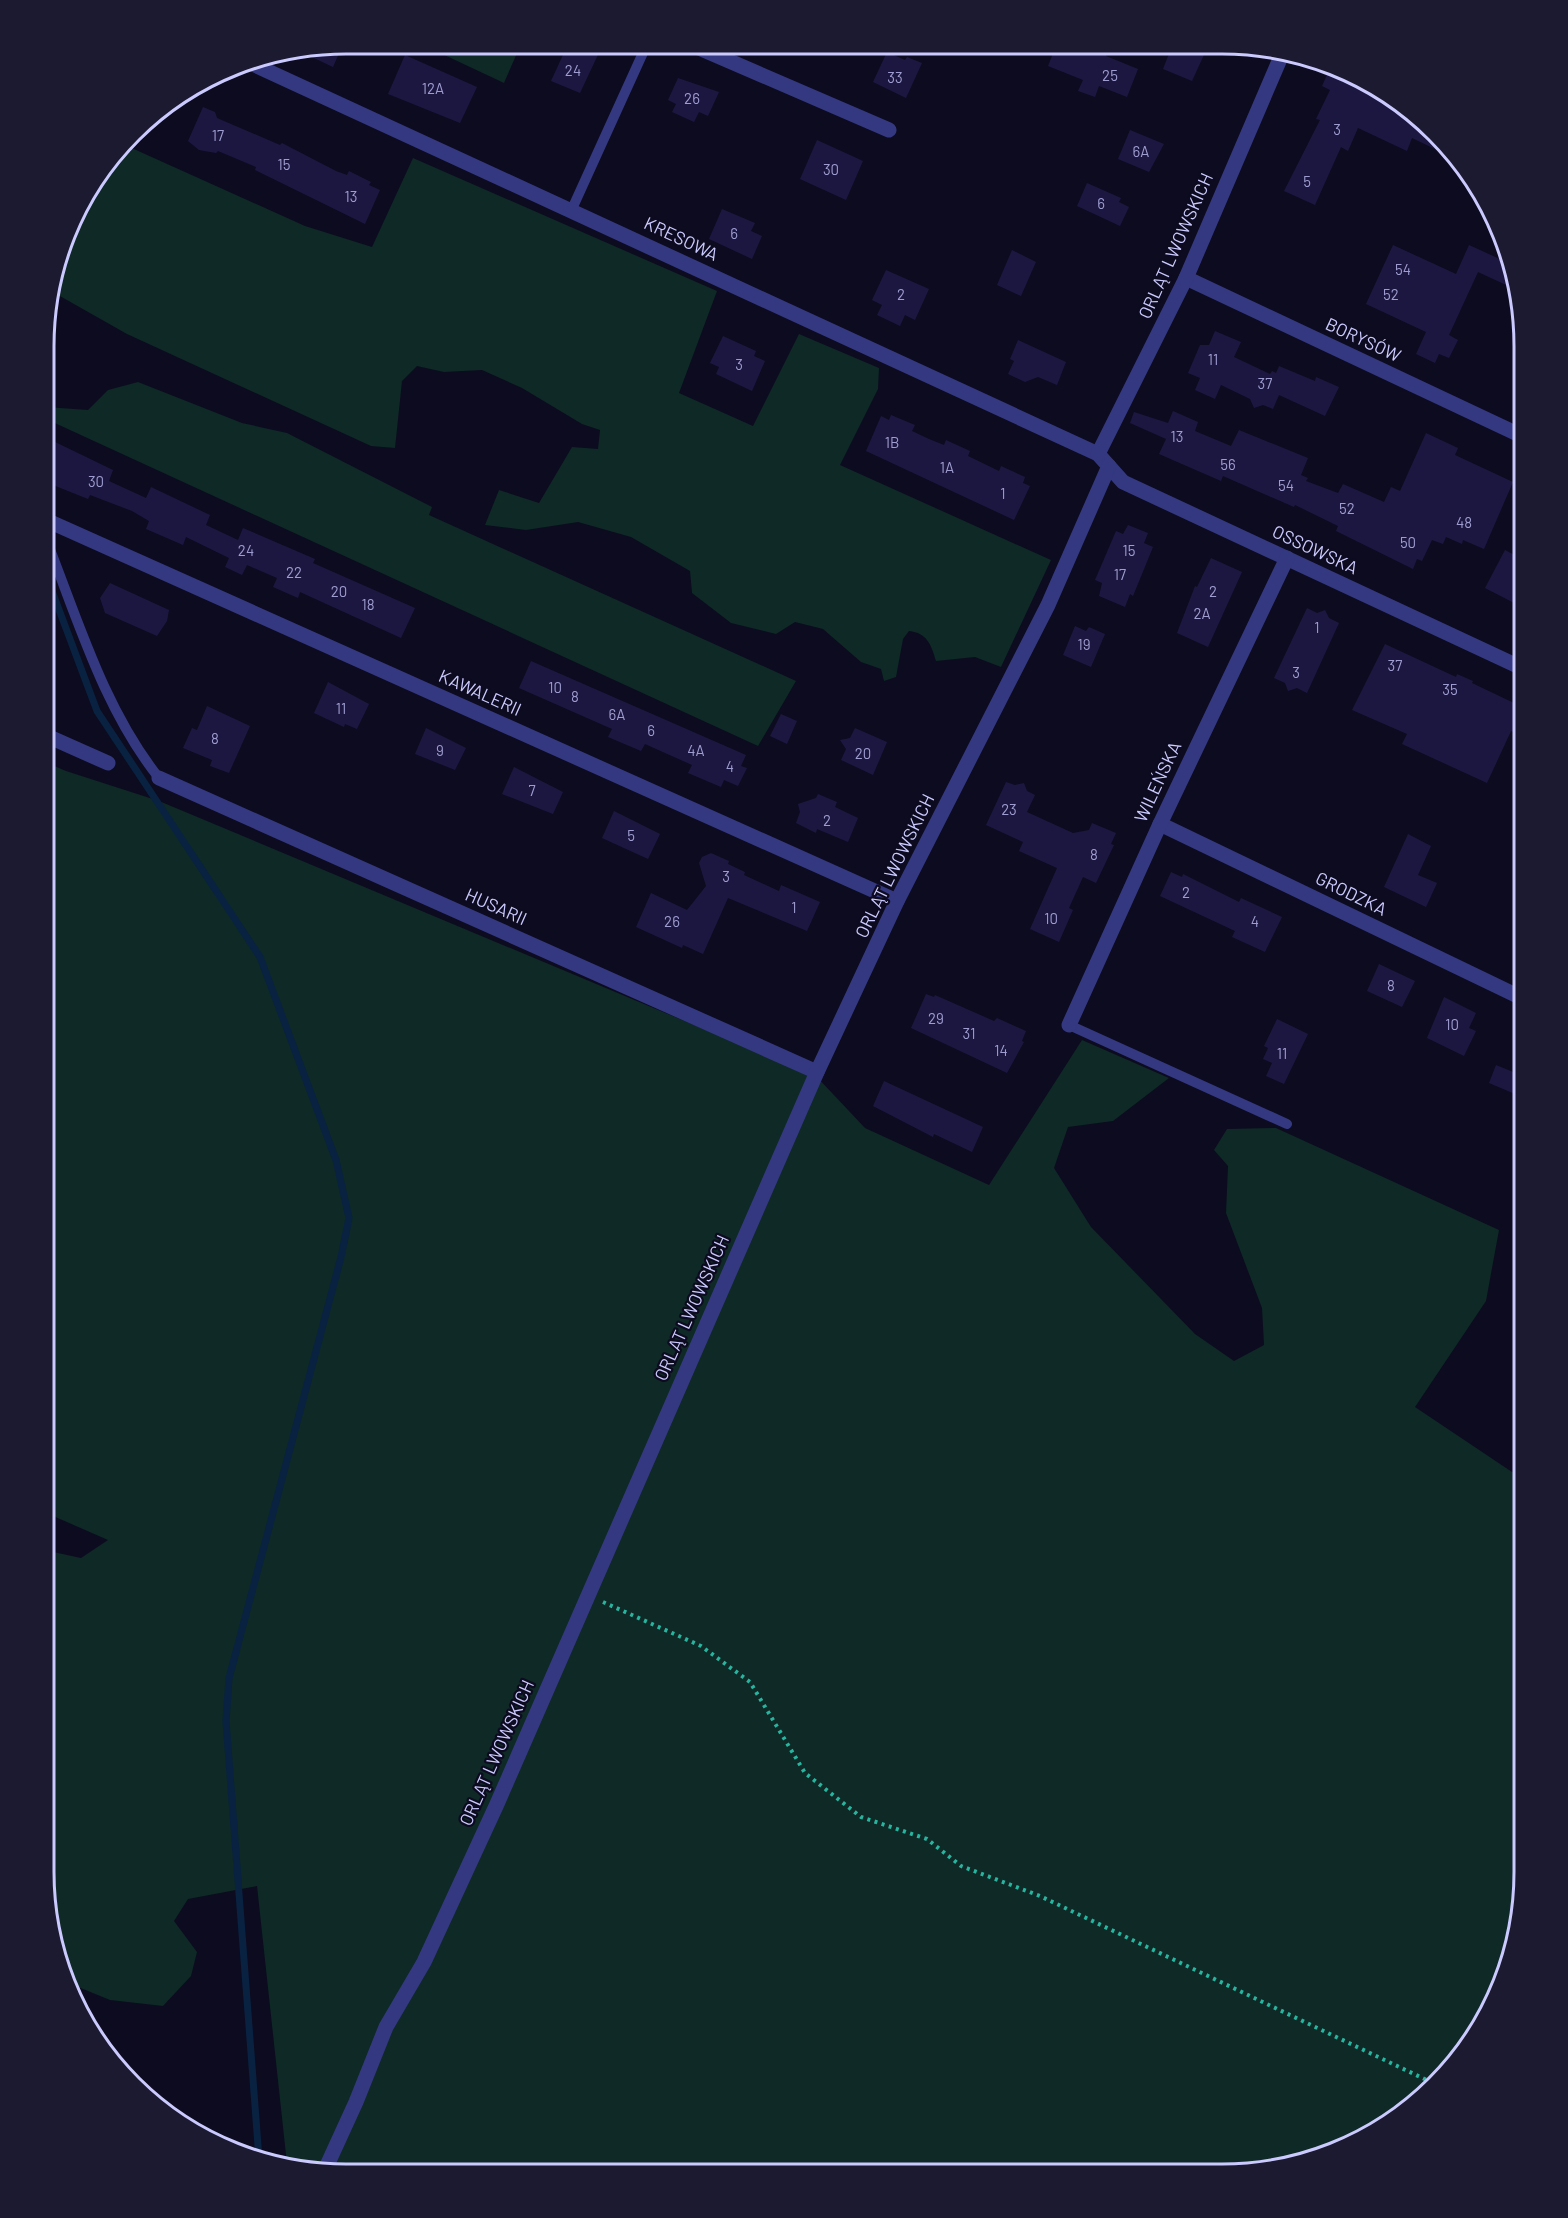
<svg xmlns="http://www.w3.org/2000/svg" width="1568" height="2218" font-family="Barlow,sans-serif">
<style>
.green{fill:#0e2926}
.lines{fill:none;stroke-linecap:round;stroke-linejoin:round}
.stream{stroke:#092241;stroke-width:7}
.building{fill:#1c1741}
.path{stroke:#28b5a0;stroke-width:4;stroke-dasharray:3 4.5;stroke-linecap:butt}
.lane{stroke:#343881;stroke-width:10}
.street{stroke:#343881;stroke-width:15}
.labels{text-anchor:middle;stroke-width:4.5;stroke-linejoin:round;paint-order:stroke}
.number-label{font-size:15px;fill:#9f9dd0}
.street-label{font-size:18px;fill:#cbcaff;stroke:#0d0b1f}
.rim{fill:none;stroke:#cbcaff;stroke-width:3}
</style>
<rect width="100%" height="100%" fill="#0d0b1f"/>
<!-- green -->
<g class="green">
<path d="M421 44H521L504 83Z"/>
<path d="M125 145 305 226 372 247 413 158 717 291 679 393 753 426 799 334 879 368 878 389 840 465 1051 560 1001 667 975 657 936 661C931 644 927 633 909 631L903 639 896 677 884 681 881 669 861 662 823 629 795 622 776 634 731 623 692 593 690 571 631 537 578 522 526 530 485 525 499 490 539 503 572 447 598 449 600 430 582 424 522 388 482 370 444 372 417 366 402 381 395 448 371 446 127 334 51 291 84 195Z"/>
<path d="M138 382 242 423 287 433 432 507 429 515 796 681 758 746 46 419V407L88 410 108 390Z"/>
<path d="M45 762 66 771 159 801 816 1076 865 1128 989 1185 1082 1040 1169 1078 1113 1121 1068 1127 1054 1168 1091 1227 1195 1334 1234 1361 1264 1345 1262 1308 1226 1213 1228 1166 1214 1150 1227 1129 1276 1128 1499 1230 1486 1301 1415 1407 1524 1480V1892L1508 1970 1473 2040 1421 2100 1355 2143 1281 2169 1222 2174 307 2172 287 2164 257 1886 188 1899 174 1921 197 1952 191 1976 163 2006 110 2000 66 1982 54 1950 44 1872V1550L81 1558 108 1540 44 1512Z"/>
</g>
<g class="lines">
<!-- stream -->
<path class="stream" d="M46 575 97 711 260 957 336 1160 349 1218 341 1257 229 1678 226 1721 259 2159"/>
</g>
<!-- building -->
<g class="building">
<path d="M343 44 333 67 299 51Z"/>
<path d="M568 44H603L580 93 551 81Z"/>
<path d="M1056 46H1110L1106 56 1138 69 1127 97 1099 86 1095 97 1078 91 1083 80 1048 66Z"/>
<path d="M1172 46H1208L1192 81 1163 69Z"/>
<path d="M887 52 905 60 907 57 922 63 906 98 873 82Z"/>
<path d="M405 55 477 87 460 123 388 94Z"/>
<path d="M1330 68 1406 106 1457 157 1456 159 1412 138 1407 151 1358 128 1348 151 1341 147 1315 205 1284 191 1320 120 1316 119 1330 90 1322 86Z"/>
<path d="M678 78 719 92 708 116 699 112 694 122 672 112 676 104 668 100Z"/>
<path d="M203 107 215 112 217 118 280 145 282 143 336 171 347 175 349 171 371 182 369 185 380 190 365 224 255 170 256 167 218 151 216 153 199 150 188 141Z"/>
<path d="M1130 130 1164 144 1149 172 1118 159Z"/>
<path d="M817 140 863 161 846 200 800 179Z"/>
<path d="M1087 183 1121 198 1119 202 1129 207 1120 226 1077 206Z"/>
<path d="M722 209 755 223 751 231 762 236 752 259 709 239Z"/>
<path d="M1393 245 1456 274 1469 245 1513 265 1517 290 1478 272 1449 335 1458 340 1449 358 1439 354 1435 363 1416 354 1426 332 1366 304Z"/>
<path d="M1012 250 1036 262 1021 296 997 285Z"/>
<path d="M886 270 929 289 915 320 905 315 900 326 877 315 882 305 872 300Z"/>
<path d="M1215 331 1241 342 1234 357 1270 374 1272 371 1276 373 1279 366 1315 381 1316 377 1339 387 1325 416 1279 395 1273 409 1263 405 1254 408 1250 399 1221 385 1215 399 1195 390 1200 378 1188 373 1200 345H1209Z"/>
<path d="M723 336 756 351 754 356 765 361 752 391 716 374 719 367 710 363Z"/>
<path d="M1018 340 1066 362 1057 385 1038 377 1025 382 1008 374 1014 361 1010 359Z"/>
<path d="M1173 411 1198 422 1195 431 1231 446 1239 430 1308 458 1301 475 1308 478 1306 481 1338 493 1343 484 1384 502 1391 487 1400 491 1426 433 1458 448 1455 455 1513 482 1484 549 1463 540 1462 544 1446 537 1443 544 1432 540 1422 561 1417 559 1413 569 1336 531 1338 526 1295 505 1294 507 1223 476 1221 481 1159 454 1166 439 1130 423 1134 412 1168 423Z"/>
<path d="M891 415 915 425 912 431 929 439 944 445 946 440 970 451 968 456 999 471 1001 466 1025 477 1023 483 1030 486 1014 520 866 451 881 416 889 420Z"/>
<path d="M53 441 113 470 109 481 146 498 151 487 210 515 206 525 238 540 243 528 315 559 313 563 415 608 401 638 300 592 298 598 273 587 277 578 247 565 242 575 225 567 229 558 186 537 183 545 146 529 149 521 132 511 90 495 88 499 48 483 52 475 46 472V457Z"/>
<path d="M1128 525 1148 533 1144 543 1153 547 1133 596 1130 594 1125 607 1099 596 1102 583 1095 580 1116 531 1123 534Z"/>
<path d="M1505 550 1524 560V593L1518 605 1485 588Z"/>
<path d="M1211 558 1242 572 1208 647 1177 633 1195 586 1197 587Z"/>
<path d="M110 583 169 610 167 621 157 636 105 613 100 598Z"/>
<path d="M1307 608 1317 613 1325 610 1329 618 1339 623 1307 693 1297 688 1288 691 1285 683 1274 678Z"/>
<path d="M1075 626 1086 631 1089 627 1105 634 1091 667 1063 655Z"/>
<path d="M1385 644 1456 677 1457 674 1473 681 1472 683 1516 704 1514 707 1524 712V737L1511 731 1487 783 1402 744 1407 734 1352 710Z"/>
<path d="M531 661 746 755 741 766 747 768 738 786 724 780 721 787 688 773 692 765 645 744 641 751 608 737 612 729 519 688Z"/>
<path d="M328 682 369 704 357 729 345 724 344 727 314 713Z"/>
<path d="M207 706 250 726 229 773 210 766 212 760 183 748 192 728 197 730Z"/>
<path d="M781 714 797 721 787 744 770 736Z"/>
<path d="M426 728 466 748 455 770 415 754Z"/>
<path d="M855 728 887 742 873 775 841 760 846 749 840 740 850 738Z"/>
<path d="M514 767 563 792 553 814 502 794Z"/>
<path d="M1006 782 1015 785 1024 783 1027 791 1035 795 1027 812 1073 833 1089 830 1092 823 1116 833 1111 844 1114 845 1096 883 1083 877 1069 908 1073 910 1059 942 1030 929 1057 868 1019 851 1023 842 986 825Z"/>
<path d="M818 794 837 802 835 807 858 818 848 842 817 829 816 833 796 823 800 812 798 804 816 798Z"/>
<path d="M614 811 660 834 648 859 602 838Z"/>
<path d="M1408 834 1431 846 1418 875 1437 883 1426 907 1384 887Z"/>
<path d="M711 853 729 861 728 864 745 872 744 875 779 891 781 885 820 902 807 931 728 898 703 954 683 945 682 948 636 927 651 893 687 910 706 886 699 863 702 857Z"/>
<path d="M1171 872 1182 877 1183 874 1239 902 1241 898 1282 917 1265 952 1232 937 1235 931 1160 896Z"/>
<path d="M1379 964 1415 981 1402 1007 1367 991Z"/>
<path d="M926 994 934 997 935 995 994 1021 997 1018 1026 1031 1022 1041 1024 1042 1007 1073 911 1028Z"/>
<path d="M1444 997 1476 1013 1469 1028 1476 1031 1464 1056 1427 1038Z"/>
<path d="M1277 1019 1308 1034 1284 1084 1266 1076 1272 1063 1263 1059 1268 1048 1264 1046Z"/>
<path d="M1496 1065 1523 1076 1515 1094 1489 1083Z"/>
<path d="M884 1081 983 1127 972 1152 934 1134 933 1137 873 1106Z"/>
</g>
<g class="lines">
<!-- path -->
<path class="path" d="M603 1602 701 1646 750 1682 805 1773 861 1817 927 1839 961 1866 1040 1896 1435 2084"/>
<!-- lane -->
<g class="lane">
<path d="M572 209 647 44"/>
<path d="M46 539C78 620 104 709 159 778"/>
<path d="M1069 1025 1287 1124"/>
</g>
<!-- street -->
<g class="street">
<path d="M690 44 889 130"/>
<path d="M246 61 1098 454 1123 482 1524 669"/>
<path d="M1186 278 1524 437"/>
<path d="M1098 454 1186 278 1283 52"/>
<path d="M46 520 897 901"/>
<path d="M45 735 108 763"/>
<path d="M159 778 817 1072"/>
<path d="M1160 824 1524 999"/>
<path d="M1069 1025 1160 824 1287 558"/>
<path d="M324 2172 356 2102 386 2027 424 1962 497 1804 817 1072 897 901 1048 605 1109 466"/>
</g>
</g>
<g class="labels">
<!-- number labels -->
<g class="number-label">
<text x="573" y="76">24</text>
<text x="1110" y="81">25</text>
<text x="895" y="83">33</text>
<text x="433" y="94">12A</text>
<text x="692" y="104">26</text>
<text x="1337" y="135">3</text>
<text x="218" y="141">17</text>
<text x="1141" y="157">6A</text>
<text x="284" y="170">15</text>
<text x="831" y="175">30</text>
<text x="1307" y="187">5</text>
<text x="351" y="202">13</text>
<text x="1101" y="209">6</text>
<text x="734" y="239">6</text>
<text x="1403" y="275">54</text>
<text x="901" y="300">2</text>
<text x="1391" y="300">52</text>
<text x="1213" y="365">11</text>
<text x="739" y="370">3</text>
<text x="1265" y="389">37</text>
<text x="1177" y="442">13</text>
<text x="892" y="448">1B</text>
<text x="1228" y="470">56</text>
<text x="947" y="473">1A</text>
<text x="96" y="487">30</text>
<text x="1286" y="491">54</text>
<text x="1003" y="499">1</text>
<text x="1347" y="514">52</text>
<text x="1464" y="528">48</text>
<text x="1408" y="548">50</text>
<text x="246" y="556">24</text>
<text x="1129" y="556">15</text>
<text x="294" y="578">22</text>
<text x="1120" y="580">17</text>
<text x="339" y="597">20</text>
<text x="1213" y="597">2</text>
<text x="368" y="610">18</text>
<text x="1202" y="619">2A</text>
<text x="1317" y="633">1</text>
<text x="1084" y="650">19</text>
<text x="1395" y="671">37</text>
<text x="1296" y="678">3</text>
<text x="555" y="693">10</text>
<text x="1450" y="695">35</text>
<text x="575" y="702">8</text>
<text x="341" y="714">11</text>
<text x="617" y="720">6A</text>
<text x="651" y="736">6</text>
<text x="215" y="744">8</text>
<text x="440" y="756">9</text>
<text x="696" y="756">4A</text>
<text x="863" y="759">20</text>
<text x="730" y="772">4</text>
<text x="532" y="796">7</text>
<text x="1009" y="815">23</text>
<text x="827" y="826">2</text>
<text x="631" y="841">5</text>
<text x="1094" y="860">8</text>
<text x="726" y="882">3</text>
<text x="1186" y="898">2</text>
<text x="794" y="913">1</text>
<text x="1051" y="924">10</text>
<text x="672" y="927">26</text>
<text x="1255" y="927">4</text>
<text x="1391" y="991">8</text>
<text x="936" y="1024">29</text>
<text x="1452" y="1030">10</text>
<text x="969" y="1039">31</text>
<text x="1001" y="1056">14</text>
<text x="1282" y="1059">11</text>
</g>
<!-- street labels -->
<g class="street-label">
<text transform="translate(681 239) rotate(25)" y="6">KRESOWA</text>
<text transform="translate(1176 246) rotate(-66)" y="6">ORLĄT LWOWSKICH</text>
<text transform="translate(1363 340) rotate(25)" y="6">BORYSÓW</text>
<text transform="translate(1315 550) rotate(25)" y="6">OSSOWSKA</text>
<text transform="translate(480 693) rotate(24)" y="6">KAWALERII</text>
<text transform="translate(1158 782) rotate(-65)" y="6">WILEŃSKA</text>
<text transform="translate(895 866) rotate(-64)" y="6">ORLĄT LWOWSKICH</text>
<text transform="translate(1351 894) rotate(26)" y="6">GRODZKA</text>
<text transform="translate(496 907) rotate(24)" y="6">HUSARII</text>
<text transform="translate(692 1308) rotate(-66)" y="6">ORLĄT LWOWSKICH</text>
<text transform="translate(497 1753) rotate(-66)" y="6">ORLĄT LWOWSKICH</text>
</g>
</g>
<!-- crop -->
<path d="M0 0H1568V2218H0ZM346 54H1222A292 292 0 0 1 1514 346V1872A292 292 0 0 1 1222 2164H346A292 292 0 0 1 54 1872V346A292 292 0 0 1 346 54Z" fill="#1c1a31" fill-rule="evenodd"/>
<path class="rim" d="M346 54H1222A292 292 0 0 1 1514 346V1872A292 292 0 0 1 1222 2164H346A292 292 0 0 1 54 1872V346A292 292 0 0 1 346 54Z"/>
</svg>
